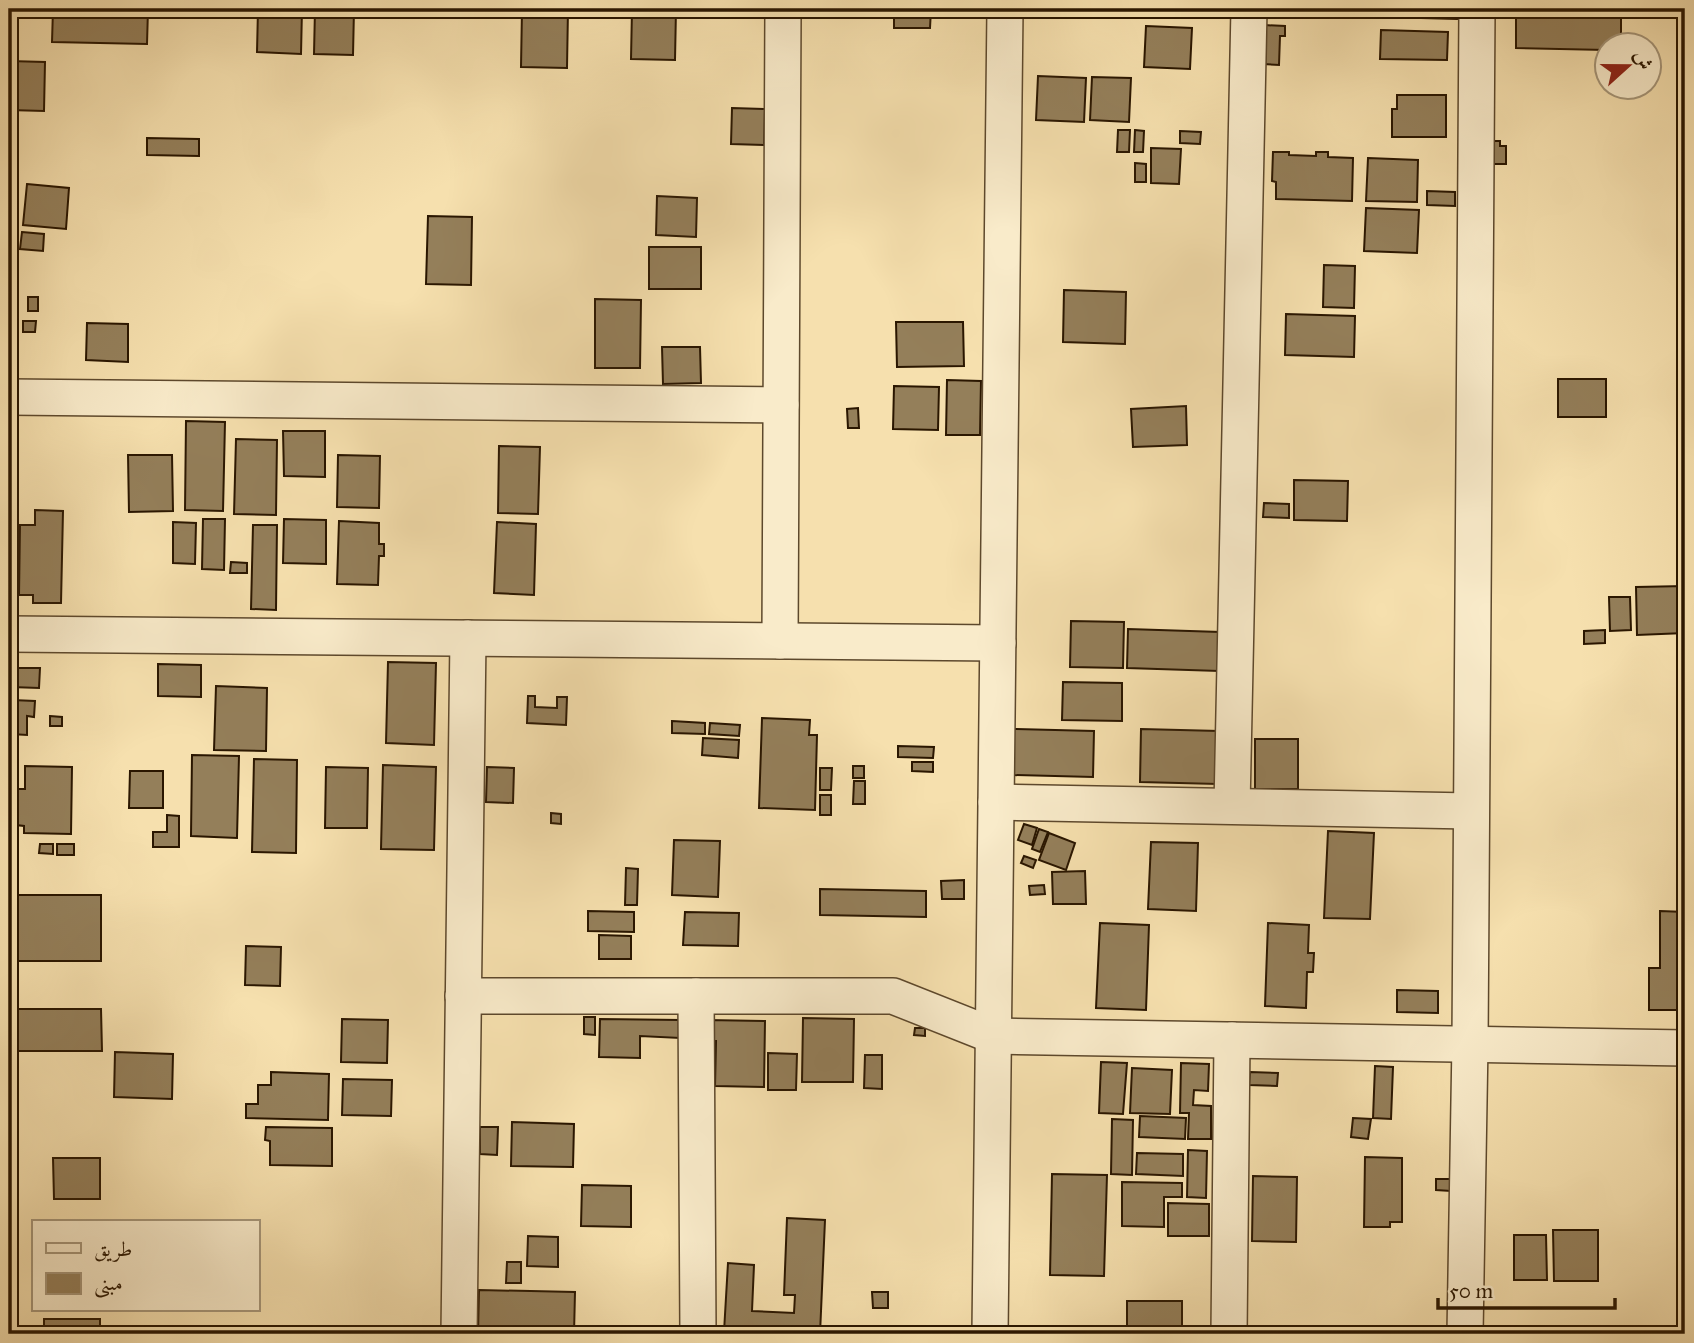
<svg xmlns="http://www.w3.org/2000/svg" width="1694" height="1343" font-family="'IM FELL Great Primer',Amiri,serif">
<style>
.building{fill:#947f5a;stroke:#2a1600;stroke-width:2}
.lines{fill:none;stroke-linecap:round;stroke-linejoin:round}
.minor-casing{stroke:#5d482c;stroke-width:38}
.minor{stroke:#f9ebca;stroke-width:35}
</style>
<rect width="100%" height="100%" fill="#f6e0ae"/>
<filter id="stains"><feTurbulence type="fractalNoise" baseFrequency=".00286" numOctaves="4"/><feColorMatrix values="0 0 0 0 .2 0 0 0 0 .09 0 0 0 0 .02 0 0 0 .5 -.17"/></filter>
<radialGradient id="worn" r=".72"><stop offset=".6" stop-color="#630" stop-opacity="0"/><stop offset="1" stop-color="#630" stop-opacity=".3"/></radialGradient>
<!-- building -->
<g class="building">
<path d="M53 9H148L147 44 52 42Z"/>
<path d="M258 9H302L301 54 257 52Z"/>
<path d="M315 9H354L353 55 314 54Z"/>
<path d="M522 9H568L567 68 521 67Z"/>
<path d="M632 9H676L675 60 631 59Z"/>
<path d="M894 9H931L930 28H894Z"/>
<path d="M1385 9H1458L1457 19 1385 17Z"/>
<path d="M1516 9H1621V46H1606V50L1516 48Z"/>
<path d="M1264 25 1285 26V36H1280L1279 65 1263 64Z"/>
<path d="M1146 26 1192 28 1190 69 1144 67Z"/>
<path d="M1381 30 1448 32 1447 60 1380 59Z"/>
<path d="M9 61 45 62 44 111 9 110Z"/>
<path d="M1038 76 1086 78 1084 122 1036 120Z"/>
<path d="M1092 77 1131 78 1129 122 1090 120Z"/>
<path d="M1397 95H1446V137H1392V109H1397Z"/>
<path d="M732 108 765 109 764 145 731 144Z"/>
<path d="M1118 130H1130L1129 152H1117Z"/>
<path d="M1135 130 1144 131 1143 152H1134Z"/>
<path d="M1180 131 1201 132 1200 144 1180 143Z"/>
<path d="M147 138 199 139V156L147 155Z"/>
<path d="M1492 141H1500V146H1506V164H1492Z"/>
<path d="M1151 148 1181 149 1179 184 1151 183Z"/>
<path d="M1273 152H1289V155L1316 156V152H1328V157L1353 158 1352 201 1276 199V182L1272 181Z"/>
<path d="M1368 158 1418 160 1417 202 1366 201Z"/>
<path d="M1135 163 1146 164V182H1135Z"/>
<path d="M27 184 69 188 66 229 23 225Z"/>
<path d="M1427 191 1455 192V206L1427 205Z"/>
<path d="M657 196 697 198 696 237 656 235Z"/>
<path d="M1366 208 1419 210 1417 253 1364 251Z"/>
<path d="M428 216 472 217 471 285 426 284Z"/>
<path d="M22 232 44 234 43 251 20 249Z"/>
<rect x="649" y="247" width="52" height="42"/>
<path d="M1324 265 1355 266 1354 308 1323 307Z"/>
<path d="M1064 290 1126 292 1125 344 1063 342Z"/>
<rect x="28" y="297" width="10" height="14"/>
<path d="M595 299 641 300 640 368H595Z"/>
<path d="M1286 314 1355 316 1354 357 1285 355Z"/>
<path d="M23 321H36L35 332H23Z"/>
<path d="M896 322H963L964 366 897 367Z"/>
<path d="M87 323 128 324V362L86 360Z"/>
<path d="M662 347H700L701 383 663 384Z"/>
<rect x="1558" y="379" width="48" height="38"/>
<path d="M947 380 981 381 980 435H946Z"/>
<path d="M894 386 939 387 938 430 893 429Z"/>
<path d="M1186 406 1187 445 1133 447 1131 409Z"/>
<path d="M858 408 859 428H848L847 409Z"/>
<path d="M186 421 225 422 223 511 185 510Z"/>
<path d="M283 431H325V477L284 476Z"/>
<path d="M236 439 277 440 276 515 234 514Z"/>
<path d="M499 446 540 447 538 514 498 513Z"/>
<path d="M128 455H172L173 511 129 512Z"/>
<path d="M338 455 380 456 379 508 337 507Z"/>
<path d="M1294 480 1348 481 1347 521 1294 520Z"/>
<path d="M1264 503 1289 504V518L1263 517Z"/>
<path d="M35 510 63 511 61 603H33V595H19L20 525H35Z"/>
<path d="M203 519H225L224 570 202 569Z"/>
<path d="M284 519 326 520V564L283 563Z"/>
<path d="M339 521 379 523V544H384V556H379L378 585 337 584Z"/>
<path d="M173 522 196 523 195 564 173 563Z"/>
<path d="M497 522 536 524 534 595 494 593Z"/>
<path d="M253 525H277L276 610 251 609Z"/>
<path d="M231 562 247 563V573H230Z"/>
<path d="M1685 586V633L1637 635 1636 587Z"/>
<path d="M1609 597H1630L1631 630 1610 631Z"/>
<path d="M1071 621 1124 622 1123 668 1070 667Z"/>
<path d="M1128 629 1220 632 1219 671 1127 668Z"/>
<path d="M1605 630V643L1584 644V631Z"/>
<path d="M388 662 436 663 434 745 386 743Z"/>
<path d="M158 664 201 665V697L158 696Z"/>
<path d="M11 668H40L39 688 11 687Z"/>
<path d="M1063 682 1122 683V721L1062 720Z"/>
<path d="M216 686 267 688 266 751 214 750Z"/>
<path d="M528 696H535V707L557 708V697H567L566 725 527 723Z"/>
<path d="M12 700 35 701 34 717 27 716V735L11 734Z"/>
<path d="M50 716 62 717V726H50Z"/>
<path d="M762 718 810 720 809 735H817L815 810 759 808Z"/>
<path d="M672 721 705 723V734L672 733Z"/>
<path d="M710 723 740 725 739 736 709 734Z"/>
<path d="M1013 729 1094 731 1093 777 1012 775Z"/>
<path d="M1141 729 1219 731 1218 784 1140 782Z"/>
<path d="M703 738 739 740 738 758 702 755Z"/>
<rect x="1255" y="739" width="43" height="50"/>
<path d="M898 746 934 747 933 758 898 757Z"/>
<path d="M192 755 239 756 237 838 191 836Z"/>
<path d="M254 759 297 760 296 853 252 852Z"/>
<path d="M912 762H933V772L912 771Z"/>
<path d="M383 765 436 767 434 850 381 849Z"/>
<path d="M25 766 72 767 71 834 24 833V826L16 825V789H25Z"/>
<rect x="853" y="766" width="11" height="12"/>
<path d="M326 767 368 768 367 828H325Z"/>
<path d="M487 767 514 768 513 803 486 802Z"/>
<path d="M820 768H832L831 790H820Z"/>
<path d="M130 771H163V808H129Z"/>
<path d="M854 781H865V804H853Z"/>
<rect x="820" y="795" width="11" height="20"/>
<path d="M551 813 561 814V824L551 823Z"/>
<path d="M167 815 179 816V847H153V832H167Z"/>
<path d="M1024 824 1037 828 1032 845 1018 840Z"/>
<path d="M1039 829 1048 832 1040 852 1032 849Z"/>
<path d="M1328 831 1374 833 1370 919 1324 918Z"/>
<path d="M1049 833 1075 843 1066 870 1039 860Z"/>
<path d="M674 840 720 841 718 897 672 895Z"/>
<path d="M1151 842 1198 843 1196 911 1148 909Z"/>
<path d="M40 844H53V854L39 853Z"/>
<rect x="57" y="844" width="17" height="11"/>
<path d="M1024 856 1036 860 1033 868 1021 863Z"/>
<path d="M626 868 638 869 637 905H625Z"/>
<path d="M1085 871 1086 904H1053L1052 872Z"/>
<path d="M964 880V899H942L941 881Z"/>
<path d="M1044 885 1045 894 1030 895 1029 886Z"/>
<path d="M820 889 926 891V917L820 915Z"/>
<rect x="12" y="895" width="89" height="66"/>
<path d="M588 911 634 912V932L588 931Z"/>
<path d="M1660 911 1685 912V1010H1649V968H1660Z"/>
<path d="M685 912 739 913 738 946 683 945Z"/>
<path d="M1100 923 1149 925 1146 1010 1096 1008Z"/>
<path d="M1268 923 1309 925 1308 953H1314L1313 972H1307L1306 1008 1265 1006Z"/>
<path d="M599 935 631 936V959H599Z"/>
<path d="M246 946 281 947 280 986 245 985Z"/>
<path d="M1397 990 1438 991V1013L1397 1012Z"/>
<path d="M12 1009H101L102 1051H13Z"/>
<path d="M584 1017H595V1035L584 1034Z"/>
<path d="M803 1018 854 1019 853 1082H802Z"/>
<path d="M342 1019 388 1020 387 1063 341 1062Z"/>
<path d="M600 1019 680 1020V1038L640 1036V1058L599 1057Z"/>
<path d="M707 1020 765 1021 764 1087 715 1086 716 1041H707Z"/>
<path d="M915 1028H925V1036L914 1035Z"/>
<path d="M115 1052 173 1054 172 1099 114 1097Z"/>
<path d="M768 1053 797 1054 796 1090H768Z"/>
<path d="M865 1055H882V1089L864 1088Z"/>
<path d="M1101 1062 1127 1063 1123 1114 1099 1113Z"/>
<path d="M1181 1063 1209 1064 1208 1091 1194 1090 1193 1105 1211 1106V1139H1188L1189 1113H1180Z"/>
<path d="M1375 1066 1393 1067 1391 1119 1373 1118Z"/>
<path d="M1132 1068 1172 1070 1170 1114 1130 1113Z"/>
<path d="M271 1072 329 1074 328 1120 246 1118V1104H258V1085H271Z"/>
<path d="M1250 1072 1278 1073 1277 1086 1249 1085Z"/>
<path d="M343 1079 392 1080 391 1116 342 1115Z"/>
<path d="M1140 1116 1186 1118 1185 1139 1139 1137Z"/>
<path d="M1353 1118 1371 1119 1368 1139 1351 1137Z"/>
<path d="M1112 1119 1133 1120 1132 1175 1111 1174Z"/>
<path d="M512 1122 574 1124 573 1167 511 1166Z"/>
<path d="M266 1127 332 1128V1166L270 1165V1141L265 1140Z"/>
<path d="M480 1127H498L497 1155 480 1154Z"/>
<path d="M1188 1150 1207 1151 1206 1198 1187 1197Z"/>
<path d="M1137 1153 1183 1154V1176L1136 1174Z"/>
<path d="M1365 1157 1402 1158V1222H1390V1227H1364Z"/>
<path d="M53 1158H100V1199H54Z"/>
<path d="M1052 1174 1107 1175 1104 1276 1050 1275Z"/>
<path d="M1253 1176 1297 1177 1296 1242 1252 1241Z"/>
<path d="M1436 1179H1451V1191L1436 1190Z"/>
<path d="M1122 1182 1182 1183V1197H1164V1227L1122 1226Z"/>
<path d="M582 1185 631 1186V1227L581 1226Z"/>
<path d="M1168 1203 1209 1204V1236H1168Z"/>
<path d="M787 1218 825 1220 820 1334 724 1332 728 1263 754 1265 752 1311 794 1313 795 1295H784Z"/>
<path d="M1553 1230H1598V1281H1554Z"/>
<path d="M1514 1235H1546L1547 1280H1514Z"/>
<path d="M528 1236 558 1237V1267L527 1266Z"/>
<path d="M507 1262H521V1283H506Z"/>
<path d="M479 1290 575 1292 574 1334H478Z"/>
<path d="M872 1292H888V1308H873Z"/>
<rect x="1127" y="1301" width="55" height="33"/>
<rect x="44" y="1319" width="56" height="15"/>
</g>
<g class="lines">
<defs>
<g id="minor">
<path d="M9 397 781 405"/>
<path d="M9 634 998 643"/>
<path d="M780 641 783 9"/>
<path d="M996 802 1471 811"/>
<path d="M1232 806 1249 9"/>
<path d="M463 996H893L994 1036 1685 1048"/>
<path d="M696 996 698 1334"/>
<path d="M459 1334 468 638"/>
<path d="M990 1334 1005 9"/>
<path d="M1229 1334 1232 1040"/>
<path d="M1465 1334 1470 1043 1477 9"/>
</g>
</defs>
<!-- minor casing -->
<use href="#minor" class="minor-casing"/>
<!-- minor -->
<use href="#minor" class="minor"/>
</g>
<!-- margin -->
<rect width="1694" height="1343" fill="none" stroke="#f6e0ae" stroke-width="35"/>
<rect x="10" y="10" width="1673" height="1322" fill="none" stroke="#2a1600" stroke-width="3.5"/>
<rect x="18" y="18" width="1659" height="1308" fill="none" stroke="#2a1600" stroke-width="2"/>
<!-- legend -->
<rect x="32" y="1220" width="228" height="91" fill="#f9ebca" stroke="#a69679" stroke-width="2"/>
<rect x="46" y="1243" width="35" height="10" fill="#f9ebca" stroke="#a69679" stroke-width="2"/>
<text x="94" y="1256" font-size="21" fill="#2a1600">طريق</text>
<rect x="46" y="1273" width="35" height="21" fill="#947f5a" stroke="#a69679" stroke-width="2"/>
<text x="94" y="1290" font-size="21" fill="#2a1600">مبنى</text>
<!-- north arrow -->
<g transform="translate(1628 66) rotate(69)"><circle r="33" fill="#f9ebca" stroke="#a69679" stroke-width="2"/>
<path d="M0-5L12 26L0 18L-12 26Z" fill="#8f2418"/>
<text y="-10" font-size="19" font-weight="bold" text-anchor="middle" fill="#2a1600">ش</text>
</g>
<!-- scale -->
<path d="M1438 1298v10h177v-10" fill="none" stroke="#2a1600" stroke-width="3.5"/>
<text x="1449" y="1298" font-size="21" fill="#2a1600" stroke="#f9ebca" stroke-width="5" paint-order="stroke">50 m</text>
<rect width="100%" height="100%" filter="url(#stains)"/>
<rect width="100%" height="100%" fill="url(#worn)"/>
</svg>
